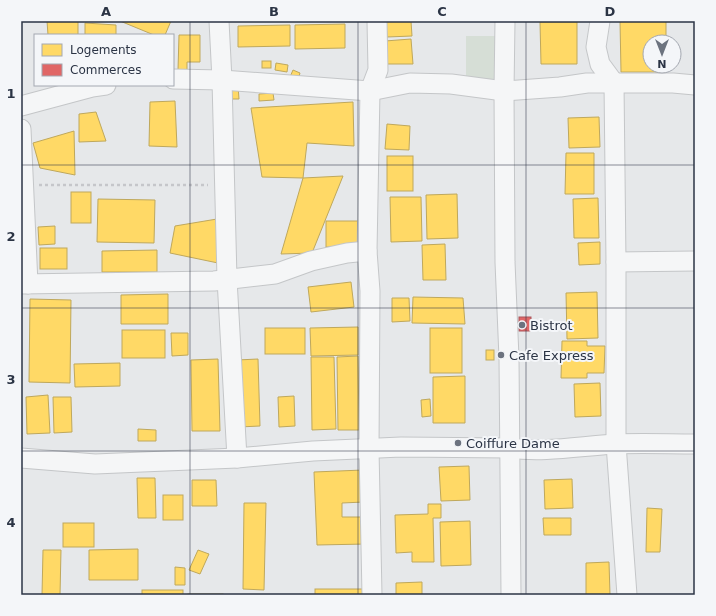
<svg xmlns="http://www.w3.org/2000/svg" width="716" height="616" font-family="'DejaVu Sans',sans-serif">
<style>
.green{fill:#d6ded6}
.homes{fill:#ffd966;stroke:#bfa85c}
.shops{fill:#e06666;stroke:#aa575c}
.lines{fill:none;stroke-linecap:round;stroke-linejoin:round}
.street-casing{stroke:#c4c6c8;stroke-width:21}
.path{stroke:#c5c6ca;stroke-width:2.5;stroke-dasharray:3 3;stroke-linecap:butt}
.street{stroke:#f5f6f7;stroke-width:19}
.grid{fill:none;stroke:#2b3445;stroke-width:1;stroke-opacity:0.55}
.poi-dot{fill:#6c737f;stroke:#f4f6f9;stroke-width:1.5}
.labels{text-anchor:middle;stroke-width:4;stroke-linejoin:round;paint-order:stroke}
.poi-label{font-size:13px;fill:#2b3445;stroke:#f4f6f9;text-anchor:start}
.neatline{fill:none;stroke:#2b3445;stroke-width:1.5}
.grid-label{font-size:13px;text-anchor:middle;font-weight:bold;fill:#2b3445}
</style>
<rect width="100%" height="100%" fill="#e6e8ea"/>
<!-- green -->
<rect class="green" x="466" y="36" width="37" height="49"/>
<!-- homes -->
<g class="homes">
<path d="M47 21H78V35H48Z"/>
<path d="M120 21H171L165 35H154Z"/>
<path d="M386 21H411L412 36 387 37Z"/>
<path d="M620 21H666V42H650V66H666V72H621Z"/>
<path d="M540 22H577V64H541Z"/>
<path d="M85 23 116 25V35H85Z"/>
<path d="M345 24V48L295 49V25Z"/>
<path d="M290 25V46L238 47V26Z"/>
<path d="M179 35H200V62H187V70H178Z"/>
<path d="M411 39 413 64H385V41Z"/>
<rect x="262" y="61" width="9" height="7"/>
<path d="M276 63 288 65 287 72 275 70Z"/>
<path d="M293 70 300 73 298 80 290 77Z"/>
<path d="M229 86H238L239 99H230Z"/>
<path d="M273 93 274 100 259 101V94Z"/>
<path d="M175 101 177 147 149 146 150 102Z"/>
<path d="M353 102 354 146 307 143 303 178 262 177 251 108Z"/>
<path d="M96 112 106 141 79 142V114Z"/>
<path d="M599 117 600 147 569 148 568 118Z"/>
<path d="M387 124 410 126 409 150 385 149Z"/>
<path d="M74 131 75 175 40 168 33 143Z"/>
<path d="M566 153H594V194H565Z"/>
<rect x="387" y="156" width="26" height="35"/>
<path d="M343 176 312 253 281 254 303 178Z"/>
<rect x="71" y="192" width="20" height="31"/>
<path d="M457 194 458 238 427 239 426 195Z"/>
<path d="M390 197H421L422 241 391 242Z"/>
<path d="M598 198 599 238H574L573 199Z"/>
<path d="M98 199 155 200 154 243 97 242Z"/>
<path d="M217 219 218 263 170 253 175 226Z"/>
<rect x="326" y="221" width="33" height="26"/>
<path d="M55 226V244L39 245 38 227Z"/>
<path d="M600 242V264L579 265 578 243Z"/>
<path d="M445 244 446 280H423L422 245Z"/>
<rect x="40" y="248" width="27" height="21"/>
<path d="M157 250V272H102V251Z"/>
<path d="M351 282 354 307 311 312 308 287Z"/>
<path d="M597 292 598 338 567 339 566 293Z"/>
<path d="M168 294V324H121V295Z"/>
<path d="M413 297 463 298 465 324 412 323Z"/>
<path d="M392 298H409L410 321 392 322Z"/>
<path d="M30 299 71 300 70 383 29 382Z"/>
<path d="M358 327V355L311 356 310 328Z"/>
<rect x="265" y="328" width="40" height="26"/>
<rect x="430" y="328" width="32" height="45"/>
<rect x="122" y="330" width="43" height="28"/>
<path d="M171 333H188V355L172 356Z"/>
<path d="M562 341H587V346H605L604 373H587V378H561Z"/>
<rect x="486" y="350" width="8" height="10"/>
<path d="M358 356 359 430H338L337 357Z"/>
<path d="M311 357H334L336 429 312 430Z"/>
<path d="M218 359 220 431H192L191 360Z"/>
<path d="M258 359 260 426 239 427 237 360Z"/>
<path d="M120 363V386L75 387 74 364Z"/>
<path d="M465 376V423H433V377Z"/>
<path d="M600 383 601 416 575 417 574 384Z"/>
<path d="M48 395 50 433 27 434 26 397Z"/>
<path d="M294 396 295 426 279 427 278 397Z"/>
<path d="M53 397H71L72 432 54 433Z"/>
<path d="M430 399 431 416 422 417 421 400Z"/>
<path d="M138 429 156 430V441H138Z"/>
<path d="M469 466 470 500 441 501 439 467Z"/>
<path d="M363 470 364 502 342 503V517H365L366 544 317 545 314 472Z"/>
<path d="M137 478H155L156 518H138Z"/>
<path d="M572 479 573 508 545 509 544 480Z"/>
<path d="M192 480H216L217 506H192Z"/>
<rect x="163" y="495" width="20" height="25"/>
<path d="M244 503H266L264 590 243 589Z"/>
<path d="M428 504H441V518H433L434 562H412V552L396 553 395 515 428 514Z"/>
<path d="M647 508 662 509 660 552H646Z"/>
<path d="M543 518H571V535H544Z"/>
<path d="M470 521 471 565 441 566 440 522Z"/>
<rect x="63" y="523" width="31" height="24"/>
<path d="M138 549V580H89V550Z"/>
<path d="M43 550H61L60 595H42Z"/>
<path d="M198 550 209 554 200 574 189 570Z"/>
<path d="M609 562 610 595H586V563Z"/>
<path d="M175 567 185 568V585H175Z"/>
<path d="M422 582V595H396V583Z"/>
<rect x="315" y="589" width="49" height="6"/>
<rect x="142" y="590" width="41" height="5"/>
<rect x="188" y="594" width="35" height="1"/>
</g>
<!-- shops -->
<rect class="shops" x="519" y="317" width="12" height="14"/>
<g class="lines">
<defs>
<g id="street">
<path d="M219 21 222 80 227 279 237 458"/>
<path d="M505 21 504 91 505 262 509 358 511 595"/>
<path d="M600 21 596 47 600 64 614 83 616 262V444L627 595"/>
<path d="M173 79 222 80 370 91 410 83 451 84 504 91 560 87 587 83H673L695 85"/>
<path d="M21 106 92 87 106 85"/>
<path d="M21 129 28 284"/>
<path d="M616 262 695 261"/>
<path d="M21 284 214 281 275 274 311 261 347 253 367 251"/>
<path d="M21 458 95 464 237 458 313 451 401 447 509 448C544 453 580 446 615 444 642 443 669 444 695 444"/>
<path d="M372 595 369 449 370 291 367 251 370 91 378 70 377 21"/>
</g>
</defs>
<!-- street casing -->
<use href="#street" class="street-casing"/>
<!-- path -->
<path class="path" d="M39 185H208"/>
<!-- street -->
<use href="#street" class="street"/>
</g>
<!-- grid -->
<path class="grid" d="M190 21V595M358 21V595M526 21V595M21 165H695M21 308H695M21 451H695"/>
<!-- markers -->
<g class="poi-dot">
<circle cx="522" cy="325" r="4"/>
<circle cx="501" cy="355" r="4"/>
<circle cx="458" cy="443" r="4"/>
</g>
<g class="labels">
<!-- poi labels -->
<g class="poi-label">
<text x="530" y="330">Bistrot</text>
<text x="509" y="360">Cafe Express</text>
<text x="466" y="448">Coiffure Dame</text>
</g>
</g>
<!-- border -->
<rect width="716" height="616" fill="none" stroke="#f4f6f9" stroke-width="44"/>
<!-- legend -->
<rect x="34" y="34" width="140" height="52" fill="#f4f6f9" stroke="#a4a8b1"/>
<rect x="42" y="44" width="20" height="12" fill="#ffd966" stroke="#a4a8b1"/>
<text x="70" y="54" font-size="12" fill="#2b3445">Logements</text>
<rect x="42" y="64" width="20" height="12" fill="#e06666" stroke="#a4a8b1"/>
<text x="70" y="74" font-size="12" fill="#2b3445">Commerces</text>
<!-- north arrow -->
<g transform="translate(662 54) rotate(180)"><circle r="19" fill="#f4f6f9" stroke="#a4a8b1"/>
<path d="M0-3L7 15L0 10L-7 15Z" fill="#6c737f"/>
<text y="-6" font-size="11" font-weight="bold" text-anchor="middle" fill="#2b3445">N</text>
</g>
<rect x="22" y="22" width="672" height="572" class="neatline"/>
<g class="grid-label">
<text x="106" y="16">A</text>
<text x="274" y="16">B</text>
<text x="442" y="16">C</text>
<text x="610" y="16">D</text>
<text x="11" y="98">1</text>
<text x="11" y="241">2</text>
<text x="11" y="384">3</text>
<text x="11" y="527">4</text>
</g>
</svg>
